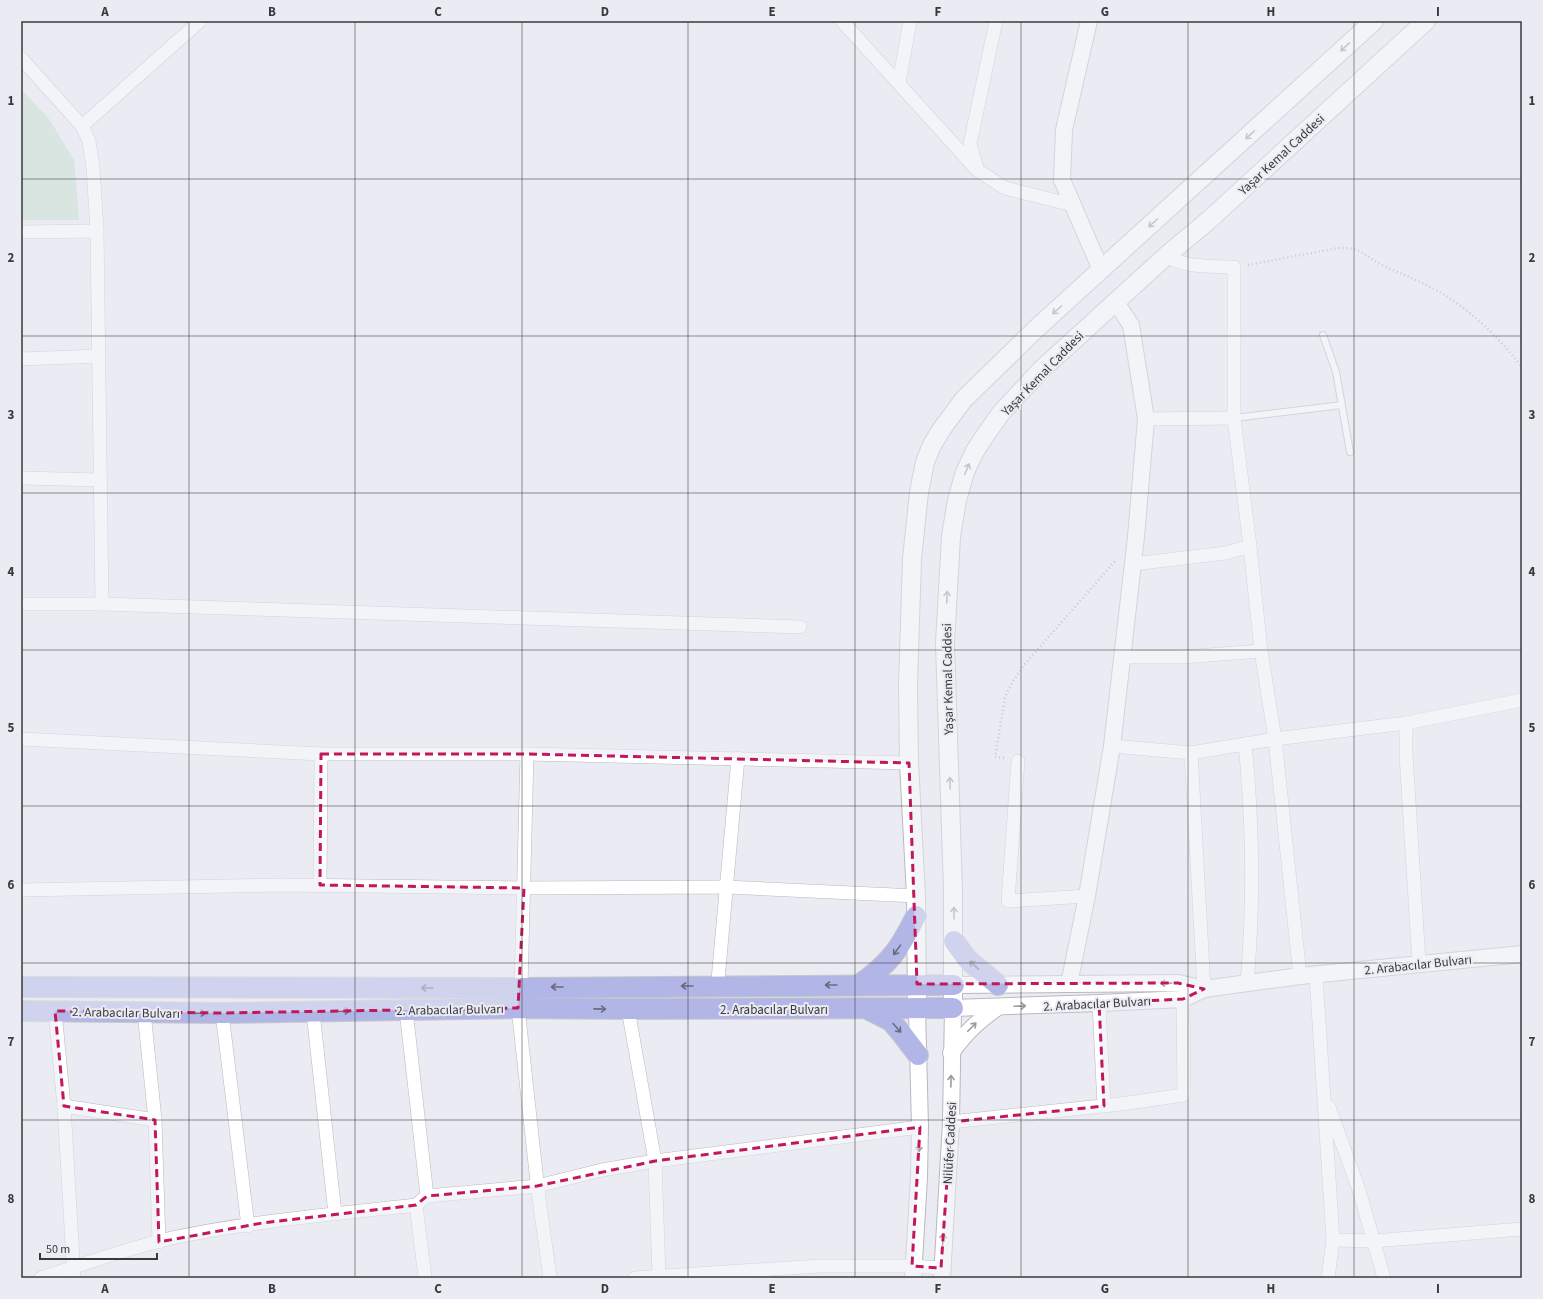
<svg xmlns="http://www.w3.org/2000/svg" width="1543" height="1299" font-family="'Source Sans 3',sans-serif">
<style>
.green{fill:#c3ddcb}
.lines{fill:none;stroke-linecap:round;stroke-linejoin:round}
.service-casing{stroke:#b8b9c0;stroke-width:8}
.minor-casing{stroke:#b8b9c0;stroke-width:14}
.tertiary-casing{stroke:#b8b9c0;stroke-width:18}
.secondary-casing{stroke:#b8b9c0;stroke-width:20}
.primary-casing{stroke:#c8c8c8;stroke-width:22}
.path{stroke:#a2a3a9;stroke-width:2.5;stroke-dasharray:1 3;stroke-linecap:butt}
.service{stroke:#fff;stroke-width:6}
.minor{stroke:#fff;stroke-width:13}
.tertiary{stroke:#fff;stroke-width:16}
.secondary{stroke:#fff;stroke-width:18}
.primary{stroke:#b2b6e6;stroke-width:20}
.oneway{stroke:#9c9c9e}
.oneway2{stroke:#696b80}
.marked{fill:none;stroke:#c2185b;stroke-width:3;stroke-dasharray:8 5;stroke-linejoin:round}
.grid{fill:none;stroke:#39393c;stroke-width:1;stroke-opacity:0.55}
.labels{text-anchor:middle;stroke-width:4;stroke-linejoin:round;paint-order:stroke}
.street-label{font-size:13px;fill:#39393c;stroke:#eaebf3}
.neatline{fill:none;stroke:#39393c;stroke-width:1.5}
.grid-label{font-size:13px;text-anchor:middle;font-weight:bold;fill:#39393c}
</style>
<rect width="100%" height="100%" fill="#eaebf3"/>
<!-- green -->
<path class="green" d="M21 89 49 119 74 160 79 220H21Z"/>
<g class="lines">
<defs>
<g id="service">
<path d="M1323 335 1336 372 1350 452"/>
<path d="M1234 418 1342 405"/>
</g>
<g id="minor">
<path d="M842 21 977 170 1005 188 1073 205"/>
<path d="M21 58 82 126 89 141 93 168 97 231"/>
<path d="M899 83 910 21"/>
<path d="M82 126 200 21"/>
<path d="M977 168 970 144 996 21"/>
<path d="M21 232 97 231 102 604H21"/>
<path d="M1166 256C1187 268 1210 266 1234 267V418L1250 546 1261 651 1275 739 1300 976"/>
<path d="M21 359 99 356"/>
<path d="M1146 419 1234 418"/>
<path d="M21 478 100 480"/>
<path d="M1133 564 1226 553 1250 546"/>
<path d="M102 604 800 627"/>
<path d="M1122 657H1182L1261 651"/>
<path d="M1406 723V754L1419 963"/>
<path d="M21 739 321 754H527L909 763"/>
<path d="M1245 744C1253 824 1254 903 1247 983"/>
<path d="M1112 746 1191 753 1275 739 1406 723 1522 700"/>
<path d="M1191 753 1204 989"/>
<path d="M527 754 521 988 518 1008 538 1191 550 1278"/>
<path d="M1018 761 1008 901 1087 896"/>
<path d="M320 885 321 754"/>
<path d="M21 890 281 885 524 888 726 887 916 896"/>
<path d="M1316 975 1333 1240 1328 1278"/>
<path d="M718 980 738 758"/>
<path d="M1099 1003 1104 1106"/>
<path d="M628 1009 655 1161 659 1276"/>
<path d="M406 1010 427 1196 416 1205 425 1278"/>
<path d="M55 1011 64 1106 74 1278"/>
<path d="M144 1012 155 1120 159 1242"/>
<path d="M313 1012 335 1214"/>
<path d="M222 1013 248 1226"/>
<path d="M64 1106 155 1120"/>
<path d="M1329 1107 1359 1190 1384 1278"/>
<path d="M951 1122 1121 1104 1184 1095 1183 999"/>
<path d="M427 1196 537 1186 602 1170 655 1161 920 1127"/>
<path d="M1333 1240 1374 1241 1522 1229"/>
<path d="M41 1278C84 1264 128 1248 172 1238 252 1221 335 1214 416 1205"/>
<path d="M635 1278 820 1266H912L941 1268"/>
</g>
<g id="tertiary">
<path d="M1089 21 1064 130 1062 180 1101 270"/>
<path d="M1069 984 1087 896 1112 746 1136 537 1146 419 1131 325 1115 301"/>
<path d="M954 985 1178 983 1204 989"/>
<path d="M951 1053C966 1032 977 1022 998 1007"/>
<path d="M913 1278 919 1177 920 1127 917 1009"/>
<path d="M942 1278 951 1122 953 1008 1099 1003 1183 999 1204 989 1300 976 1522 954"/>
</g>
<g id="secondary">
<path d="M953 1008V891L945 643 951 536 957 500 965 472 975 451 986 434 1001 413 1041 370 1166 256 1209 220 1426 21"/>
<path d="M917 1009 916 896 909 763 908 684 912 559 919 492 925 462 932 445 941 430 964 399 1038 327 1374 21"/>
</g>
<g id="primary">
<path d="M954 941 967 959 998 985"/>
<path d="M859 985C889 964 900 949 916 916"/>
<path d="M21 987 521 988 954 985"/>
<path d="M869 1010 891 1021 902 1034 918 1055"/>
<path d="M21 1011 222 1013 518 1008 628 1009 953 1008"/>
</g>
</defs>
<!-- service casing -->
<use href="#service" class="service-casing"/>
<!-- minor casing -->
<use href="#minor" class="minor-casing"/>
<!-- tertiary casing -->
<use href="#tertiary" class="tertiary-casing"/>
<!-- secondary casing -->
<use href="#secondary" class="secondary-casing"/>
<!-- primary casing -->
<use href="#primary" class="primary-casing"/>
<!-- path -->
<g class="path">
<path d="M1248 265 1338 248C1363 247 1363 256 1382 265 1401 274 1420 281 1438 291 1471 310 1499 338 1522 367"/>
<path d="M1004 758 995 757 1005 697 1013 681 1024 665 1117 559"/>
</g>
<!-- service -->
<use href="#service" class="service"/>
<!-- minor -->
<use href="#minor" class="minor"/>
<!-- tertiary -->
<use href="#tertiary" class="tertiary"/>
<!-- secondary -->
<use href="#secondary" class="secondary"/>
<!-- primary -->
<use href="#primary" class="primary"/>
</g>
<!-- one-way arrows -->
<defs><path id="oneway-shaft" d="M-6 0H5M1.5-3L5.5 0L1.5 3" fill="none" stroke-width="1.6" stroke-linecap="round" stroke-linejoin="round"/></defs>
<g class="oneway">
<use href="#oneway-shaft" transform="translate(1345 47) rotate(137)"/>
<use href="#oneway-shaft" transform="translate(1250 135) rotate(137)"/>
<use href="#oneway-shaft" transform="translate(1153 223) rotate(138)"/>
<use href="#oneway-shaft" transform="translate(1057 310) rotate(138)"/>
<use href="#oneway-shaft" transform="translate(967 469) rotate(-67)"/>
<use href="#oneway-shaft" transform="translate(947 597) rotate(-87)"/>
<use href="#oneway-shaft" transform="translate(950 783) rotate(-92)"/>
<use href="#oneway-shaft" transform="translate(954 913) rotate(-91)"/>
<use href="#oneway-shaft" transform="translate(1166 983) rotate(179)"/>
<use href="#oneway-shaft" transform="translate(1020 1006) rotate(-2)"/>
<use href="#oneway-shaft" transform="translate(972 1027) rotate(-45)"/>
<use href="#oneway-shaft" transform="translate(951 1081) rotate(-89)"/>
<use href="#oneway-shaft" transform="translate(919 1146) rotate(91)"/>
<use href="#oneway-shaft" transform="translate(943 1239) rotate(-86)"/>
</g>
<g class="oneway2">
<use href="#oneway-shaft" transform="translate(897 950) rotate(126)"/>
<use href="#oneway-shaft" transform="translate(974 965) rotate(-137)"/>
<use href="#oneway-shaft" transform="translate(831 985) rotate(180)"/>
<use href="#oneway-shaft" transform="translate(687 986) rotate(180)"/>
<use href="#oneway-shaft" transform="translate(557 987) rotate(180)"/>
<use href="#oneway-shaft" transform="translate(427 988) rotate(-180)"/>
<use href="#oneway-shaft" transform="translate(600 1009) rotate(1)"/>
<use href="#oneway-shaft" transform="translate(344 1011) rotate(-1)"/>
<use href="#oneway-shaft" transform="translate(200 1013) rotate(1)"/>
<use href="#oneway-shaft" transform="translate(897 1028) rotate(48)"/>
</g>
<!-- marked area -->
<path d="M0 0H1543V1299H0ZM321 754H527L909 763 917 984 1178 983 1204 989 1183 999 1099 1003 1104 1106 951 1122 941 1268 912 1266 920 1127 655 1161 537 1186 427 1196 416 1205 262 1223 159 1242 155 1120 64 1106 55 1011 222 1013 518 1008 524 888 320 885Z" fill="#eaebf3" fill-opacity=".55" fill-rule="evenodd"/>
<path class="marked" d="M321 754H527L909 763 917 984 1178 983 1204 989 1183 999 1099 1003 1104 1106 951 1122 941 1268 912 1266 920 1127 655 1161 537 1186 427 1196 416 1205 262 1223 159 1242 155 1120 64 1106 55 1011 222 1013 518 1008 524 888 320 885Z"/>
<!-- grid -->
<path class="grid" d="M189 21V1278M355 21V1278M522 21V1278M688 21V1278M855 21V1278M1021 21V1278M1188 21V1278M1354 21V1278M21 179H1522M21 336H1522M21 493H1522M21 650H1522M21 806H1522M21 963H1522M21 1120H1522"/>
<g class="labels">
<!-- street labels -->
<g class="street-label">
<text transform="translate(1281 154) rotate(-43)" y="5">Yaşar Kemal Caddesi</text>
<text transform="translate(1042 373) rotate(-46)" y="5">Yaşar Kemal Caddesi</text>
<text transform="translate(947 679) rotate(-91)" y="5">Yaşar Kemal Caddesi</text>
<text transform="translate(1418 964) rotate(-6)" y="5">2. Arabacılar Bulvarı</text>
<text transform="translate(1097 1003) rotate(-3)" y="5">2. Arabacılar Bulvarı</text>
<text transform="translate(450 1009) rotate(-1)" y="5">2. Arabacılar Bulvarı</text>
<text x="774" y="1014">2. Arabacılar Bulvarı</text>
<text transform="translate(126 1012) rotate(1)" y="5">2. Arabacılar Bulvarı</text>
<text transform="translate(949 1143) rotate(-87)" y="5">Nilüfer Caddesi</text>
</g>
</g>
<!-- border -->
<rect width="1543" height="1299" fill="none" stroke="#eaebf3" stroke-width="44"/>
<!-- scale -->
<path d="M40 1253v6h117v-6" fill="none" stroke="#39393c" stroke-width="2"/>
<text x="46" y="1253" font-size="12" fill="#39393c" stroke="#eaebf3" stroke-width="3" paint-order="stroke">50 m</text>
<rect x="22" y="22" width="1499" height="1255" class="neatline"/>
<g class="grid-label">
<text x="105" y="16">A</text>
<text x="272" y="16">B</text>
<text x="438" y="16">C</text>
<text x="605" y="16">D</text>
<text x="772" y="16">E</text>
<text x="938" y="16">F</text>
<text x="1105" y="16">G</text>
<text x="1271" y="16">H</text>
<text x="1438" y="16">I</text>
<text x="11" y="105">1</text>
<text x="1532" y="105">1</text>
<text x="11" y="262">2</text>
<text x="1532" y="262">2</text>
<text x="11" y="419">3</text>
<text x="1532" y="419">3</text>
<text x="11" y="576">4</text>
<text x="1532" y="576">4</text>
<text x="11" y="732">5</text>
<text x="1532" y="732">5</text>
<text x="11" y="889">6</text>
<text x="1532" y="889">6</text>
<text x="11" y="1046">7</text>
<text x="1532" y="1046">7</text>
<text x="11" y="1203">8</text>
<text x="1532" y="1203">8</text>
<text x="105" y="1293">A</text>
<text x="272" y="1293">B</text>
<text x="438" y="1293">C</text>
<text x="605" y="1293">D</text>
<text x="772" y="1293">E</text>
<text x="938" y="1293">F</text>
<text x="1105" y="1293">G</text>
<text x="1271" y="1293">H</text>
<text x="1438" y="1293">I</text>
</g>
</svg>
